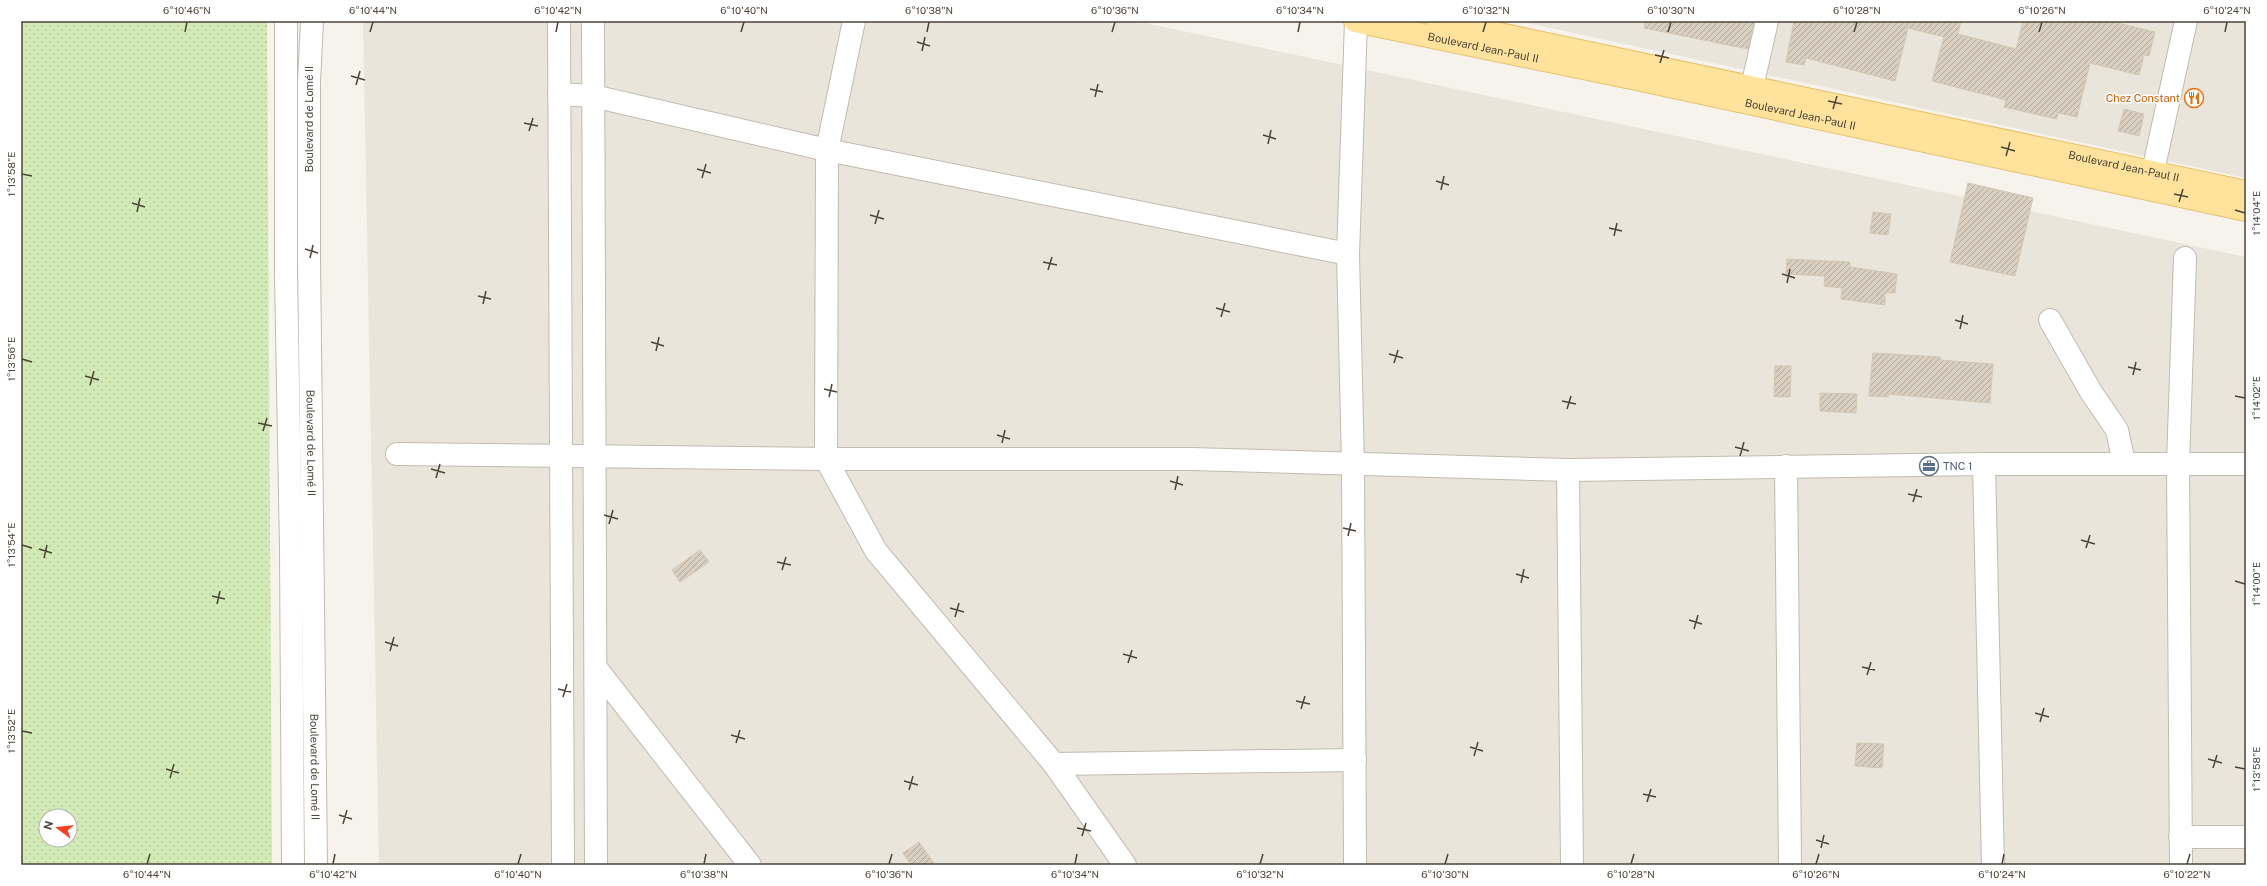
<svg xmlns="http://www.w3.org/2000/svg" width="2267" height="886" font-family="'Public Sans',sans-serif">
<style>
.residential{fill:#eae5da}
.grass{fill:url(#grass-dots);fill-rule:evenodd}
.building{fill:url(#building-hatch);stroke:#d3c7b4}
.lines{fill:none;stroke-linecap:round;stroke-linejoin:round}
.minor-casing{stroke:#c2bbae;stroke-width:24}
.major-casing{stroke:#e6c16a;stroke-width:24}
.minor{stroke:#fff;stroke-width:22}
.major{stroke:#ffe39c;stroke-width:22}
.ticks{fill:none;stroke:#4b4439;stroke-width:1.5}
.labels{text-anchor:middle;stroke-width:3;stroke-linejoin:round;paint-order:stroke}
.street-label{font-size:11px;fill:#4b4439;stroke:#fff}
.food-label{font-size:11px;fill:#c56008;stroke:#fff;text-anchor:end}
.service-label{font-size:11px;fill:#4e5e75;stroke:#fff;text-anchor:start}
.neatline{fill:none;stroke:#4b4439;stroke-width:1.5}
.ticks-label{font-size:10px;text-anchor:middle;fill:#4b4439}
</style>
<defs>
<pattern id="grass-dots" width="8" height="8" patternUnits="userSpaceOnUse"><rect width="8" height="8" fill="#d2eab5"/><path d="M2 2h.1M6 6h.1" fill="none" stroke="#b6ca9c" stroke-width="1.8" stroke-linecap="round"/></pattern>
<pattern id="building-hatch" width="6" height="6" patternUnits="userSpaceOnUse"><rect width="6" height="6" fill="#d8cfc1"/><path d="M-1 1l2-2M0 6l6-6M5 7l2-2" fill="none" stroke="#b1aa9e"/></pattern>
</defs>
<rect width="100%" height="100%" fill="#f6f3ec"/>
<!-- residential -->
<g class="residential">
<path d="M363 21H1136L2246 257V865H379Z"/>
<path d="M1518 21H2246V178Z"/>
</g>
<!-- grass -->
<path class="grass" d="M21 21H267L272 865H21ZM46 816H70V840H46Z"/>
<!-- building -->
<g class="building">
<path d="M1645 21H1754L1748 49 1644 28Z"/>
<path d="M1794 21H1961L1958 34 2016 49 2023 21H2110L2155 32 2149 56 2144 55 2139 75 2090 63 2077 117 2058 113 2057 119 2004 107 2006 100 1932 81 1944 37 1908 28 1895 81 1806 58 1804 65 1786 62Z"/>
<path d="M2124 109 2144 114 2139 136 2118 131Z"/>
<path d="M1968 183 2033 198 2015 276 1950 262Z"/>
<path d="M1873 212 1891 214 1888 235 1870 233Z"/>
<path d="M1787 259 1850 262V267L1897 274 1895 293H1885V305L1841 299 1842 288 1824 286 1825 276 1786 274Z"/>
<path d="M1873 353 1940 357V360L1993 364 1990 403 1889 394 1888 397 1869 396Z"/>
<path d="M1775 366H1791L1790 397H1774Z"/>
<path d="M1820 393 1857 394 1856 413 1820 411Z"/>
<path d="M700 550 709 562 680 582 672 570Z"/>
<path d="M1857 743 1884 744 1882 768 1855 766Z"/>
<path d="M919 842 935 865H911L903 853Z"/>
</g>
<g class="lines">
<defs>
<g id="minor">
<path d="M286 21V274L291 551 293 865"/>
<path id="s1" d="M312 21 309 83V257L316 865"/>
<path d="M559 21 563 865"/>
<path d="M593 21 596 865"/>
<path d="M854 21 827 150 826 459 876 551 1054 764 1125 865"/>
<path d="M1752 87 1767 21"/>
<path d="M559 94 593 96 827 150 1348 254"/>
<path d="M2153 171 2186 21"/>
<path d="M2050 320 2091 392 2117 430 2124 463"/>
<path d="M397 454 826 459H1191L1568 470 1984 464H2246"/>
<path d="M1984 464 1993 865"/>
<path d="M1786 466 1790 865"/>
<path d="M1568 470 1572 865"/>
<path d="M596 668 750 865"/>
<path d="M1054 764 1355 760"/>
<path d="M2180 837H2246"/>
<path d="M1355 865 1353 464 1348 254 1356 21"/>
<path d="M2181 865 2178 463 2185 258"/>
</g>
<g id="major">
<path id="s2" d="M1355 21 1632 78 2246 210"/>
<path id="s3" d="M1438 21 2246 192"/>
</g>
</defs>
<!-- minor casing -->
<use href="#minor" class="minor-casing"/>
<!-- major casing -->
<use href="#major" class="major-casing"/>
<!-- minor -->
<use href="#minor" class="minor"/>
<!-- major -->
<use href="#major" class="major"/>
</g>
<!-- ticks -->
<path class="ticks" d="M185 32 187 22M370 32 373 22M556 32 558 22M741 32 744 22M927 32 929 22M1112 32 1115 22M1298 32 1300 22M1483 32 1486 22M1668 32 1671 22M1854 32 1857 22M2039 32 2042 22M2225 32 2227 22M917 42 930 46M922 51 925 37M1655 55 1669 58M1660 63 1664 50M351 76 365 80M356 85 360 71M1090 89 1103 92M1095 97 1098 84M1828 101 1842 104M1833 109 1837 96M524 123 538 126M529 131 533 118M1263 135 1276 139M1268 144 1271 130M2001 147 2015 151M2006 156 2010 142M697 169 711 173M22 174 32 176M702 178 706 164M1436 181 1449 185M1441 190 1444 176M2174 194 2188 197M2179 202 2183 189M132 203 145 207M2235 210 2245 213M137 212 140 198M870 215 884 219M875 224 879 210M1609 228 1622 231M1614 236 1617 223M305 249 318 253M310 258 313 245M1043 262 1057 265M1048 270 1052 257M1782 274 1795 278M1787 283 1790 269M478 296 491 299M483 304 486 291M1216 308 1230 312M1221 317 1225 303M1955 320 1968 324M1960 329 1963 315M651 342 664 346M656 351 659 337M1389 354 1403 358M22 359 32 362M1394 363 1398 350M2128 367 2141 370M2133 375 2136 362M85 376 99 380M90 385 94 371M824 389 837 392M2235 396 2245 398M829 397 832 384M1562 401 1576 404M1567 409 1571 396M258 423 272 426M263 431 267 418M997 435 1010 439M1002 443 1005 430M1735 447 1749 451M1740 456 1744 442M431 469 445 473M436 478 440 464M1170 481 1183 485M1175 490 1178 476M1908 494 1922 497M1913 502 1917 489M604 515 618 519M609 524 613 510M1343 528 1356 531M1348 536 1351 523M2081 540 2095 544M22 545 32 548M2086 548 2090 535M39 549 52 553M44 558 47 545M777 562 791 565M782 570 786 557M1516 574 1529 578M2235 581 2245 584M1521 583 1524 569M212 596 225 599M217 604 220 591M950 608 964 612M955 617 959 603M1689 620 1702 624M1694 629 1698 615M385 642 398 646M390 651 394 637M1123 654 1137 658M1128 663 1132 650M1862 667 1875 670M1867 675 1871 662M558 689 571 692M563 697 567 684M1296 701 1310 704M1301 709 1305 696M2035 713 2049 717M2040 722 2044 708M22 731 32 733M731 735 745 739M736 743 740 730M1470 747 1483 751M1474 756 1478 742M2208 759 2222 763M2235 767 2245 769M2213 768 2217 755M166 769 179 773M170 778 174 764M904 781 918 785M909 790 913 776M1643 794 1656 797M1647 802 1651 789M339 815 352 819M343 824 347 810M1077 828 1091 831M1082 836 1086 823M1816 840 1829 844M1821 848 1824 835M147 864 150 854M333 864 335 854M518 864 521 854M704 864 706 854M889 864 892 854M1075 864 1077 854M1260 864 1263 854M1445 864 1448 854M1631 864 1634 854M1816 864 1819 854M2002 864 2004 854M2187 864 2190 854"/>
<!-- icons -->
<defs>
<symbol id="restaurant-ring" viewBox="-11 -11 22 22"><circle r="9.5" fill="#fff" stroke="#e8710a" stroke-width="1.5"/><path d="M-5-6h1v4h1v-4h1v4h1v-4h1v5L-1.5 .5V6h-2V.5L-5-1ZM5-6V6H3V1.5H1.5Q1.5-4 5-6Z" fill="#e8710a"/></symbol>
<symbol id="office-ring" viewBox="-11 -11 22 22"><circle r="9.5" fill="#fff" stroke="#5c6f8a" stroke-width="1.5"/><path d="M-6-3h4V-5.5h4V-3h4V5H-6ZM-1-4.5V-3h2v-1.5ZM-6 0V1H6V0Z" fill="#5c6f8a"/></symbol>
</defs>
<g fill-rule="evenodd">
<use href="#restaurant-ring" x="2183" y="87" width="22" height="22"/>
<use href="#office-ring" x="1918" y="455" width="22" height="22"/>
</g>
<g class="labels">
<!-- street labels -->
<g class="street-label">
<text dy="4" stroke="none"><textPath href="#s2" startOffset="131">Boulevard Jean-Paul II</textPath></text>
<text dy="4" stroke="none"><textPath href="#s2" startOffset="455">Boulevard Jean-Paul II</textPath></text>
<text transform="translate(309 119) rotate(-90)" y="4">Boulevard de Lomé II</text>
<text dy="4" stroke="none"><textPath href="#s3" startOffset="701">Boulevard Jean-Paul II</textPath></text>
<text dy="4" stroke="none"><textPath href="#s1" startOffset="422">Boulevard de Lomé II</textPath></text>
<text dy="4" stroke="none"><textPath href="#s1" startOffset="746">Boulevard de Lomé II</textPath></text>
</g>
<!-- food labels -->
<g class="food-label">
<text x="2180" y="102">Chez Constant</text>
</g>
<!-- service labels -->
<g class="service-label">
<text x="1943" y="470">TNC 1</text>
</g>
</g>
<!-- border -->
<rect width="2267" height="886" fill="none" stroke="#ffffff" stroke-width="44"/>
<!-- north arrow -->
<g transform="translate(58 828) rotate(285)"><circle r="19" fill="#ffffff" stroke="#b7b4b0"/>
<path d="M0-3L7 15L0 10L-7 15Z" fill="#fc3f1d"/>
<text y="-6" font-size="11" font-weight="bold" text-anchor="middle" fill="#4b4439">N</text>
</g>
<rect x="22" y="22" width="2223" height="842" class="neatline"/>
<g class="ticks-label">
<text x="187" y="14">6°10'46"N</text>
<text x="373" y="14">6°10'44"N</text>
<text x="558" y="14">6°10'42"N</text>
<text x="744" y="14">6°10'40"N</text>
<text x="929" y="14">6°10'38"N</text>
<text x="1115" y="14">6°10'36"N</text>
<text x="1300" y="14">6°10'34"N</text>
<text x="1486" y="14">6°10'32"N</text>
<text x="1671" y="14">6°10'30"N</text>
<text x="1857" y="14">6°10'28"N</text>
<text x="2042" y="14">6°10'26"N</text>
<text x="2227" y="14">6°10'24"N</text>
<text transform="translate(11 174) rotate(-90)" y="4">1°13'58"E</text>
<text transform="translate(2256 213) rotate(-90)" y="4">1°14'04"E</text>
<text transform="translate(11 359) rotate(-90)" y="4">1°13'56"E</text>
<text transform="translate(2256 398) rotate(-90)" y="4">1°14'02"E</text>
<text transform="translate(11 545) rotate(-90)" y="4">1°13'54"E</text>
<text transform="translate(2256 584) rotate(-90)" y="4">1°14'00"E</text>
<text transform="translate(11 731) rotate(-90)" y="4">1°13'52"E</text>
<text transform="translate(2256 769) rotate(-90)" y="4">1°13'58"E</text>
<text x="147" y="878">6°10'44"N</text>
<text x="333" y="878">6°10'42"N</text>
<text x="518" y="878">6°10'40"N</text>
<text x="704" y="878">6°10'38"N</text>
<text x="889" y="878">6°10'36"N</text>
<text x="1075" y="878">6°10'34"N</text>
<text x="1260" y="878">6°10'32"N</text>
<text x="1445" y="878">6°10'30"N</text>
<text x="1631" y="878">6°10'28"N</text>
<text x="1816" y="878">6°10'26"N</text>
<text x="2002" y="878">6°10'24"N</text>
<text x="2187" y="878">6°10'22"N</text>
</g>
</svg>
